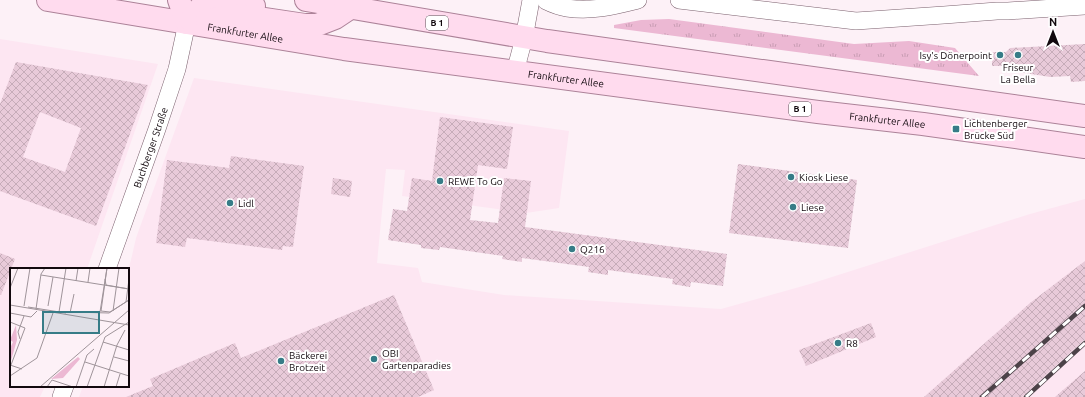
<svg xmlns="http://www.w3.org/2000/svg" width="1085" height="397" font-family="Ubuntu,sans-serif">
<style>
.built{fill:#fde6f2}
.grass{fill:url(#grass-tufts)}
.building{fill:url(#building-cross-hatch);fill-rule:evenodd}
.lines{fill:none;stroke-linecap:round;stroke-linejoin:round}
.minor-casing{stroke:#7b616e;stroke-width:18}
.major-casing{stroke:#ac8298;stroke-width:24}
.minor{stroke:#fff;stroke-width:17}
.major{stroke:#ffdbee;stroke-width:22}
.rail-casing{stroke:#4c4248;stroke-width:4.5}
.rail{stroke:#fff;stroke-width:3;stroke-dasharray:9;stroke-linecap:butt}
.poi-dot{fill:#367c87;stroke:#fff;stroke-width:1.5}
.labels{text-anchor:middle;stroke-width:4;stroke-linejoin:round;paint-order:stroke}
.shield{fill:#fff;stroke:#595356;stroke-width:1}
.shield-label{font-size:9px;font-weight:bold;fill:#12090e}
.street-label{font-size:10px;fill:#12090e;stroke:#fff}
.poi-label{font-size:10px;fill:#12090e;stroke:#fff;text-anchor:start}
.inset-road{fill:none;stroke:#9f949a;stroke-width:1}
.view{fill:#367c87;fill-opacity:0.15;stroke:#367c87;stroke-width:2}
.inset-edge{fill:none;stroke:#12090e;stroke-width:2}
</style>
<defs>
<pattern id="grass-tufts" width="24" height="20" patternUnits="userSpaceOnUse"><rect width="24" height="20" fill="#ecb8d3"/><path d="M3 7l-1-3M5 7V3M7 7l1-3M15 17l-1-3M17 17v-4M19 17l1-3" fill="none" stroke="#c99db4"/></pattern>
<pattern id="building-cross-hatch" width="8" height="8" patternUnits="userSpaceOnUse"><rect width="8" height="8" fill="#e8cad9"/><path d="M0 0l8 8M0 8l8-8" fill="none" stroke="#c6acb9"/></pattern>
</defs>
<rect width="100%" height="100%" fill="#fdf1f7"/>
<!-- built -->
<g class="built">
<path d="M0 39 158 64 87 269H11V386H45L40 397H0Z"/>
<path d="M194 78 569 131 559 208 526 213 402 196 405 170 386 169 377 263 418 268 422 282 504 295 721 309 810 284 1030 214 1085 199V397H79L83 386H128V269L131 260 136 238Z"/>
</g>
<!-- grass -->
<path class="grass" d="M669 19 854 44 909 41 955 48 979 76 614 28V25L641 20Z"/>
<!-- building -->
<g class="building">
<path d="M1085 44V81L1071 82 1070 76 1050 77 1007 70 1006 66H992V52H1006L1010 48Z"/>
<path d="M16 62 148 85 96 226 0 191V104ZM40 112 81 128 65 172 23 157Z"/>
<path d="M440 117 513 127 507 169 478 165 470 220 498 223 504 178 531 181 525 227 727 254 723 286 691 282 690 287 672 284 673 279 608 270V275L588 272 589 267 522 258V262L502 259 503 256 440 247 439 250 421 248V245L388 240 393 209 407 211 412 178 432 181Z"/>
<path d="M231 156 304 166 293 247 283 246 282 250 187 238 185 247 156 243 167 160 229 168Z"/>
<path d="M738 164 857 180 848 248 729 233Z"/>
<path d="M333 178 352 181 350 197 331 194Z"/>
<path d="M0 253 15 259 1 295H0Z"/>
<path d="M1085 261V339L1022 397H924L1030 303Z"/>
<path d="M394 295 434 390 418 397H126L153 386 150 379 235 343 241 358Z"/>
<path d="M871 323 876 337 806 366 799 350Z"/>
<path d="M1085 371V397H1055Z"/>
</g>
<g class="lines">
<defs>
<g id="minor">
<path d="M679 0 856 21 944 15 997 11H1008L1085 6"/>
<path d="M546 1C552 4 560 7 567 8 591 12 614 6 638 0"/>
<path d="M515 72 524 38 531 0"/>
<path id="s1" d="M107 269 157 129 177 69 187 23"/>
<path d="M61 397 65 386"/>
</g>
<g id="major">
<path id="s2" d="M48 0 344 49 818 112 923 124 1085 147"/>
<path d="M179 0 187 23"/>
<path d="M306 0 547 41 1085 116"/>
<path d="M190 20 200 8 220 1 254 6"/>
<path d="M207 20 238 15 305 25H317L335 18 350 8"/>
</g>
</defs>
<!-- minor casing -->
<use href="#minor" class="minor-casing"/>
<!-- major casing -->
<use href="#major" class="major-casing"/>
<!-- minor -->
<use href="#minor" class="minor"/>
<!-- major -->
<use href="#major" class="major"/>
<defs>
<g id="rail">
<path d="M982 397 1085 306"/>
<path d="M1026 397 1085 343"/>
</g>
</defs>
<!-- rail casing -->
<use href="#rail" class="rail-casing"/>
<!-- rail -->
<use href="#rail" class="rail"/>
</g>
<!-- markers -->
<g class="poi-dot">
<circle cx="1000" cy="55" r="4"/>
<circle cx="1018" cy="55" r="4"/>
<rect x="952" y="125" width="8" height="8" rx="2"/>
<circle cx="791" cy="177" r="4"/>
<circle cx="440" cy="181" r="4"/>
<circle cx="230" cy="203" r="4"/>
<circle cx="793" cy="207" r="4"/>
<circle cx="572" cy="249" r="4"/>
<circle cx="838" cy="343" r="4"/>
<circle cx="374" cy="359" r="4"/>
<circle cx="281" cy="361" r="4"/>
</g>
<g class="labels">
<!-- shield labels -->
<g class="shield">
<rect x="426" y="16" width="22" height="14" rx="3"/>
<rect x="789" y="102" width="22" height="14" rx="3"/>
</g>
<g class="shield-label">
<text x="437" y="26">B 1</text>
<text x="800" y="112">B 1</text>
</g>
<!-- street labels -->
<g class="street-label">
<text dy="4" stroke="none"><textPath href="#s2" startOffset="200">Frankfurter Allee</textPath></text>
<text dy="4" stroke="none"><textPath href="#s2" startOffset="524">Frankfurter Allee</textPath></text>
<text dy="4" stroke="none"><textPath href="#s2" startOffset="848">Frankfurter Allee</textPath></text>
<text dy="4" stroke="none"><textPath href="#s1" startOffset="129">Buchberger Straße</textPath></text>
</g>
<!-- poi labels -->
<g class="poi-label">
<text x="992" y="59" text-anchor="end">Isy's Dönerpoint</text>
<text x="1018" y="71" text-anchor="middle">Friseur<tspan x="1018" dy="12">La Bella</tspan></text>
<text x="964" y="127">Lichtenberger<tspan x="964" dy="12">Brücke Süd</tspan></text>
<text x="799" y="181">Kiosk Liese</text>
<text x="448" y="185">REWE To Go</text>
<text x="238" y="207">Lidl</text>
<text x="801" y="211">Liese</text>
<text x="580" y="253">Q216</text>
<text x="846" y="347">R8</text>
<text x="382" y="357">OBI<tspan x="382" dy="12">Gartenparadies</tspan></text>
<text x="289" y="359">Bäckerei<tspan x="289" dy="12">Brotzeit</tspan></text>
</g>
</g>
<!-- overview -->
<g transform="translate(10 268)">
<rect width="119" height="119" fill="#fdf1f7"/>
<path d="M6 57 7 72 0 96V80L3 74 0 72Z" fill="#ecb8d3"/>
<path d="M68 89 70 91 53 110 41 111Z" fill="#ecb8d3"/>
<path class="inset-road" d="M97 0 91 43 100 44 119 32M31 7 119 21M95 11 96 17 119 21M66 13 68 0M78 14 80 0M0 20 8 0M116 34 119 11M0 37 119 57M14 38 20 0M38 38 43 9M18 39 56 45M26 41 31 6 35 0M103 43 109 0M49 44 56 0M61 44 99 45 119 32M90 44 97 0M0 45 21 49 27 43M60 45 64 26M0 54 15 60 1 97M10 71 8 64 14 48M93 74 119 82M104 89 119 93M75 94 119 108M0 97 12 101M0 108 27 90 43 45M30 119 119 42M37 119 42 112 63 119M66 119 77 87 84 81M77 119 95 69 119 54M94 119 107 77 115 62M106 119 110 106"/>
<path class="view" d="M33 44H89V65H33Z"/>
<rect width="119" height="119" class="inset-edge"/>
</g>
<!-- north arrow -->
<g transform="translate(1053 32)" stroke="#ffffff" stroke-width="3" paint-order="stroke">
<path d="M0-3L7 15L0 10L-7 15Z" fill="#12090e"/>
<text y="-6" font-size="11" font-weight="bold" text-anchor="middle" fill="#12090e">N</text>
</g>
</svg>
